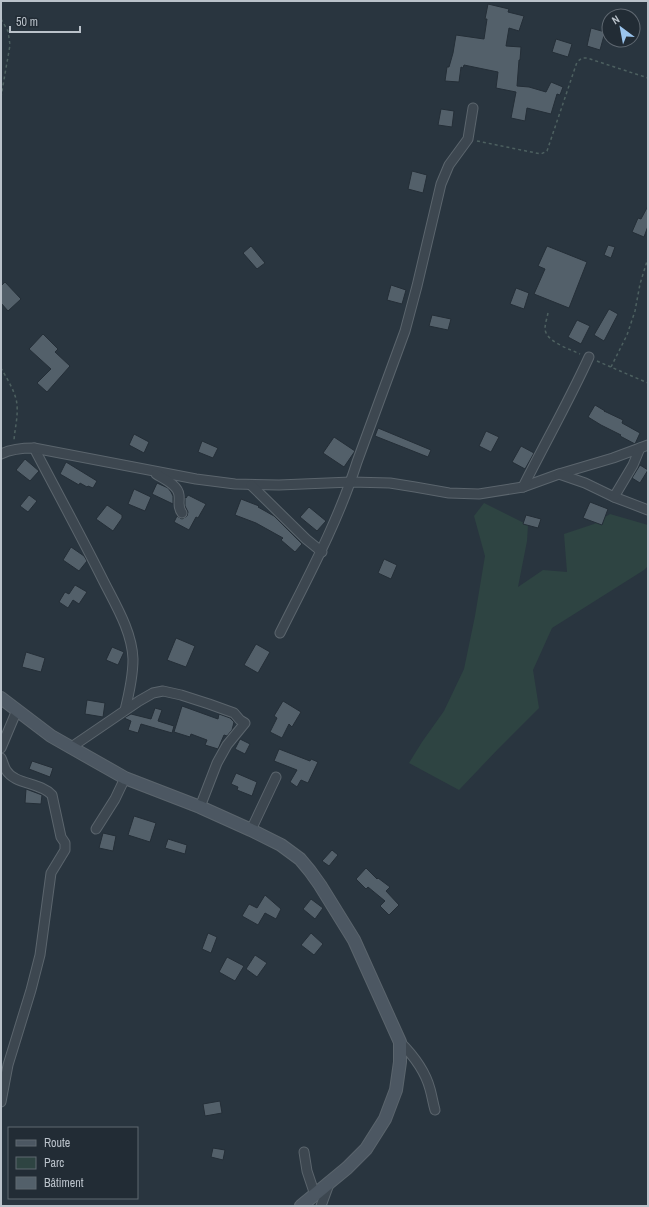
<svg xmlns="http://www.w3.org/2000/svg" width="649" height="1207" font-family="'Archivo Narrow',sans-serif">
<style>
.green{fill:#2e4442}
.building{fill:#53606a;stroke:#242e37}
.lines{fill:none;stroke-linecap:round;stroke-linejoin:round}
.street-casing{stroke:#5b656d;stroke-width:11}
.secondary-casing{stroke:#5b656d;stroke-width:14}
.path{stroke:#4d6060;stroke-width:1.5;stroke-dasharray:3 3;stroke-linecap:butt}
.street{stroke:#3d4750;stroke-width:9}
.secondary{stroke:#4c5762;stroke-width:12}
</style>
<rect width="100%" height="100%" fill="#29353f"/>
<!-- green -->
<path class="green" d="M484 503 528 525 527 541 518 587 543 570 567 572 564 534 594 524 610 514 648 525V566L644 570 552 628 533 670 539 708 498 749 459 790 409 763 422 742 444 711 464 669 475 616 485 556 474 516Z"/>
<!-- building -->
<g class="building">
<path d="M488 4 509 9 508 12 524 16 519 31 509 28 506 46 521 47 520 60H519L517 86 529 87 546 92 551 82 563 87 560 95 557 94 551 114 527 108 525 121 511 118 516 92 496 88 498 72 464 65 463 68 461 67 459 82 445 81 447 67H449L453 53 456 35 484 39 487 19H485Z"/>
<path d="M591 28 605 32 600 50 587 46Z"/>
<path d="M556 39 572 44 568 57 552 52Z"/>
<path d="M441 109 454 111 452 127 438 125Z"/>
<path d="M412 171 427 175 423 193 408 189Z"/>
<path d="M648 206V226L644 237 632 232 638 218 641 219Z"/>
<path d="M608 245 615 247 611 258 604 255Z"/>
<path d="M251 246 265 263 257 269 243 253Z"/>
<path d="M547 246 587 262 569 308 534 294 545 269 538 266Z"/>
<path d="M5 282 21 299 8 311 1 303V286Z"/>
<path d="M391 285 406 290 402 304 387 300Z"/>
<path d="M516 288 529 293 524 309 510 304Z"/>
<path d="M609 309 618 314 604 341 594 335Z"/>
<path d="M432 315 451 319 448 330 429 326Z"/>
<path d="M577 320 590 326 581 344 568 337Z"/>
<path d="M43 334 58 349 55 352 70 366 47 392 37 383 51 369 29 349Z"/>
<path d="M595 405 605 411H604L623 420 622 423 640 433 635 444 620 436 621 435 601 425 588 417Z"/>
<path d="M378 428 431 450 428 457 375 436Z"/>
<path d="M486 431 499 437 491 452 479 446Z"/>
<path d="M134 434 149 442 144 453 129 445Z"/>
<path d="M334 437 355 451 344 467 323 453Z"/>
<path d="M202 441 218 448 213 458 198 452Z"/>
<path d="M521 446 534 453 525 469 512 462Z"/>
<path d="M25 459 39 471 30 481 16 470Z"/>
<path d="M66 462 97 481 93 488 88 486 87 487 80 483 79 485 60 474Z"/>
<path d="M640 465 648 470 640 483 632 478Z"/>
<path d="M157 483 168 488 171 492 173 496V504L152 494Z"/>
<path d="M134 489 151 497 145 511 128 504Z"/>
<path d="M29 495 37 501 28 512 20 506Z"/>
<path d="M188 495 206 504 198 518 196 517 189 530 174 522 177 516 182 519 187 516 188 512 185 506V497L186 498Z"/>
<path d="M241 499 259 506 258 507 274 516 302 544 295 552 281 540 283 538 256 523 235 515Z"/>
<path d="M590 502 608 509 602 525 583 518Z"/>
<path d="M107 505 122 515V518L113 531 96 519Z"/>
<path d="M309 507 326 521 317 531 300 517Z"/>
<path d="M526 515 541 519 538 528 523 524Z"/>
<path d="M71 547 84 556 87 561 79 571 63 560Z"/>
<path d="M384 559 397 565 391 579 378 573Z"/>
<path d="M75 585 87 592 79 604 73 600 68 608 59 602 65 592 69 594Z"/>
<path d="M176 638 195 646 186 667 167 660Z"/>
<path d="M256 644 270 652 258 673 244 665Z"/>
<path d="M112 647 124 652 118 665 106 660Z"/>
<path d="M26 652 45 658 41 672 22 667Z"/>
<path d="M87 700 105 703 103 717 85 714Z"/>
<path d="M283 701 301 712 292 727 289 724 282 738 270 732 277 718 274 716Z"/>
<path d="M182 706 218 719 219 714 230 718 234 722 232 730 227 736 224 735 218 749 205 745 207 740 191 734 190 737 174 732Z"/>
<path d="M155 708 162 710 158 721 174 726 172 733 141 724 138 733 128 730 131 721 124 718 131 714 151 719Z"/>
<path d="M240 739 250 744 245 754 235 749Z"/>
<path d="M279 749 310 761 311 759 318 762 308 783 301 780 297 787 290 782 297 770 274 761Z"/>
<path d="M32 761 53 768 50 777 29 769Z"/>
<path d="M236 773 257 782 252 796 237 790 238 787 231 784Z"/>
<path d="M26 789 42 795 41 804 25 803Z"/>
<path d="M134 816 156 823 150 842 128 835Z"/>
<path d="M103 833 116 836 113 851 99 848Z"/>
<path d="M168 839 187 845 185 854 165 848Z"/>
<path d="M332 850 338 855 329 866 322 861Z"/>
<path d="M366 868 377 879 378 878 390 887 386 891 399 905 389 915 380 906 385 901 368 887 366 889 356 879Z"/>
<path d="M265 895 281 909 276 919 265 913 258 925 242 916 249 904 257 908Z"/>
<path d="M311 899 323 908 315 919 303 909Z"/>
<path d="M208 933 217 937 211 953 202 949Z"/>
<path d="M311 933 323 944 314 955 301 945Z"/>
<path d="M255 955 267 963 257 977 246 969Z"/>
<path d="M227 957 244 966 235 981 219 972Z"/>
<path d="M220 1101 222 1113 205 1116 203 1104Z"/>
<path d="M213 1148 225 1150 223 1160 211 1157Z"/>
</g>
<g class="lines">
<defs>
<g id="street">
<path d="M34 448C57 492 81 536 103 580 115 604 132 631 133 659 133 676 129 694 125 710"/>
<path d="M1 454C11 449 22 448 34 448L196 479 235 484 279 485 351 482 390 483 415 487 449 493 479 494 523 487 559 474 613 458 648 445"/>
<path d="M156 474C164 479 178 485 179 495 180 502 177 507 182 513"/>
<path d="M559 474 585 483 614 497 648 510"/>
<path d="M251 485 306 539 322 552"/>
<path d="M523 487C545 443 569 401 589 357"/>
<path d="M614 497 633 465 640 448"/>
<path d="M280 633C308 577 338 522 357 462L405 331 417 286 441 184 449 165 468 139 473 108"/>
<path d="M1 748 17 710"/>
<path d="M70 748 139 701 153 693 163 691 181 695 209 704 234 713 240 720 245 723 227 745 217 763 200 807"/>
<path d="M1 758C3 762 4 767 6 770 15 785 40 782 52 795L61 837 65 843V850L51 873 40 955 31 990 8 1065 1 1102"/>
<path d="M96 829 115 799 125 778"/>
<path d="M251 830 276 777"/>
<path d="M400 1042C413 1055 425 1070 430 1089 432 1096 433 1103 435 1110"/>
<path d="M304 1152 307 1171 315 1195"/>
<path d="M321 1206 329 1184"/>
</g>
<path id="secondary" d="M1 698 51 736 125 778 200 807 251 830 281 845 300 859 310 871 320 885 354 940 400 1042V1062L396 1090 385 1119 366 1149 347 1168 301 1206"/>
</defs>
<!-- street casing -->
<use href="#street" class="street-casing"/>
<!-- secondary casing -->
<use href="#secondary" class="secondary-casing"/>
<!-- path -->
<g class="path">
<path d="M1 19 8 31 10 45 1 97"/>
<path d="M477 141 541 154 547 151 577 62 582 58H587L648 78"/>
<path d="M548 313C547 318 545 324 545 329 546 342 570 349 580 354"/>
<path d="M597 361 648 383"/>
<path d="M611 367 627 335 635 311 640 284 648 258"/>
<path d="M1 368C7 379 16 392 17 405 18 417 15 428 14 440"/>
</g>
<!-- street -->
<use href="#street" class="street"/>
<!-- secondary -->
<use href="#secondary" class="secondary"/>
</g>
<!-- border -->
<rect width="649" height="1207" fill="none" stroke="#bac2ca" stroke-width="4"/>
<!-- legend -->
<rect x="8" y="1127" width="130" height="72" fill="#222c35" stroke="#5f6871"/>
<rect x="16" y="1140" width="20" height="6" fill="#4c5762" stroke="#5f6871"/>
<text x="44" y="1147" font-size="12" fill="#bac2ca">Route</text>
<rect x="16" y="1157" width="20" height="12" fill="#2e4442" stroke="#5f6871"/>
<text x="44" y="1167" font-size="12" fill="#bac2ca">Parc</text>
<rect x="16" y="1177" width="20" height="12" fill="#53606a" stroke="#5f6871"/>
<text x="44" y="1187" font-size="12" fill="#bac2ca">Bâtiment</text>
<!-- north arrow -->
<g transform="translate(621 28) rotate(328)"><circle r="19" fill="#222c35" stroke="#5f6871"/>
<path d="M0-3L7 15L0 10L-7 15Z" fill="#9bc5ee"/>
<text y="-6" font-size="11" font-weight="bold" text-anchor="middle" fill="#bac2ca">N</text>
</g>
<!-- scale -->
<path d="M10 26v6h70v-6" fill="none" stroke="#bac2ca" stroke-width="2"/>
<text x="16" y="26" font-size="12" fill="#bac2ca" stroke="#222c35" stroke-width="3" paint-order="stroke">50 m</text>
</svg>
